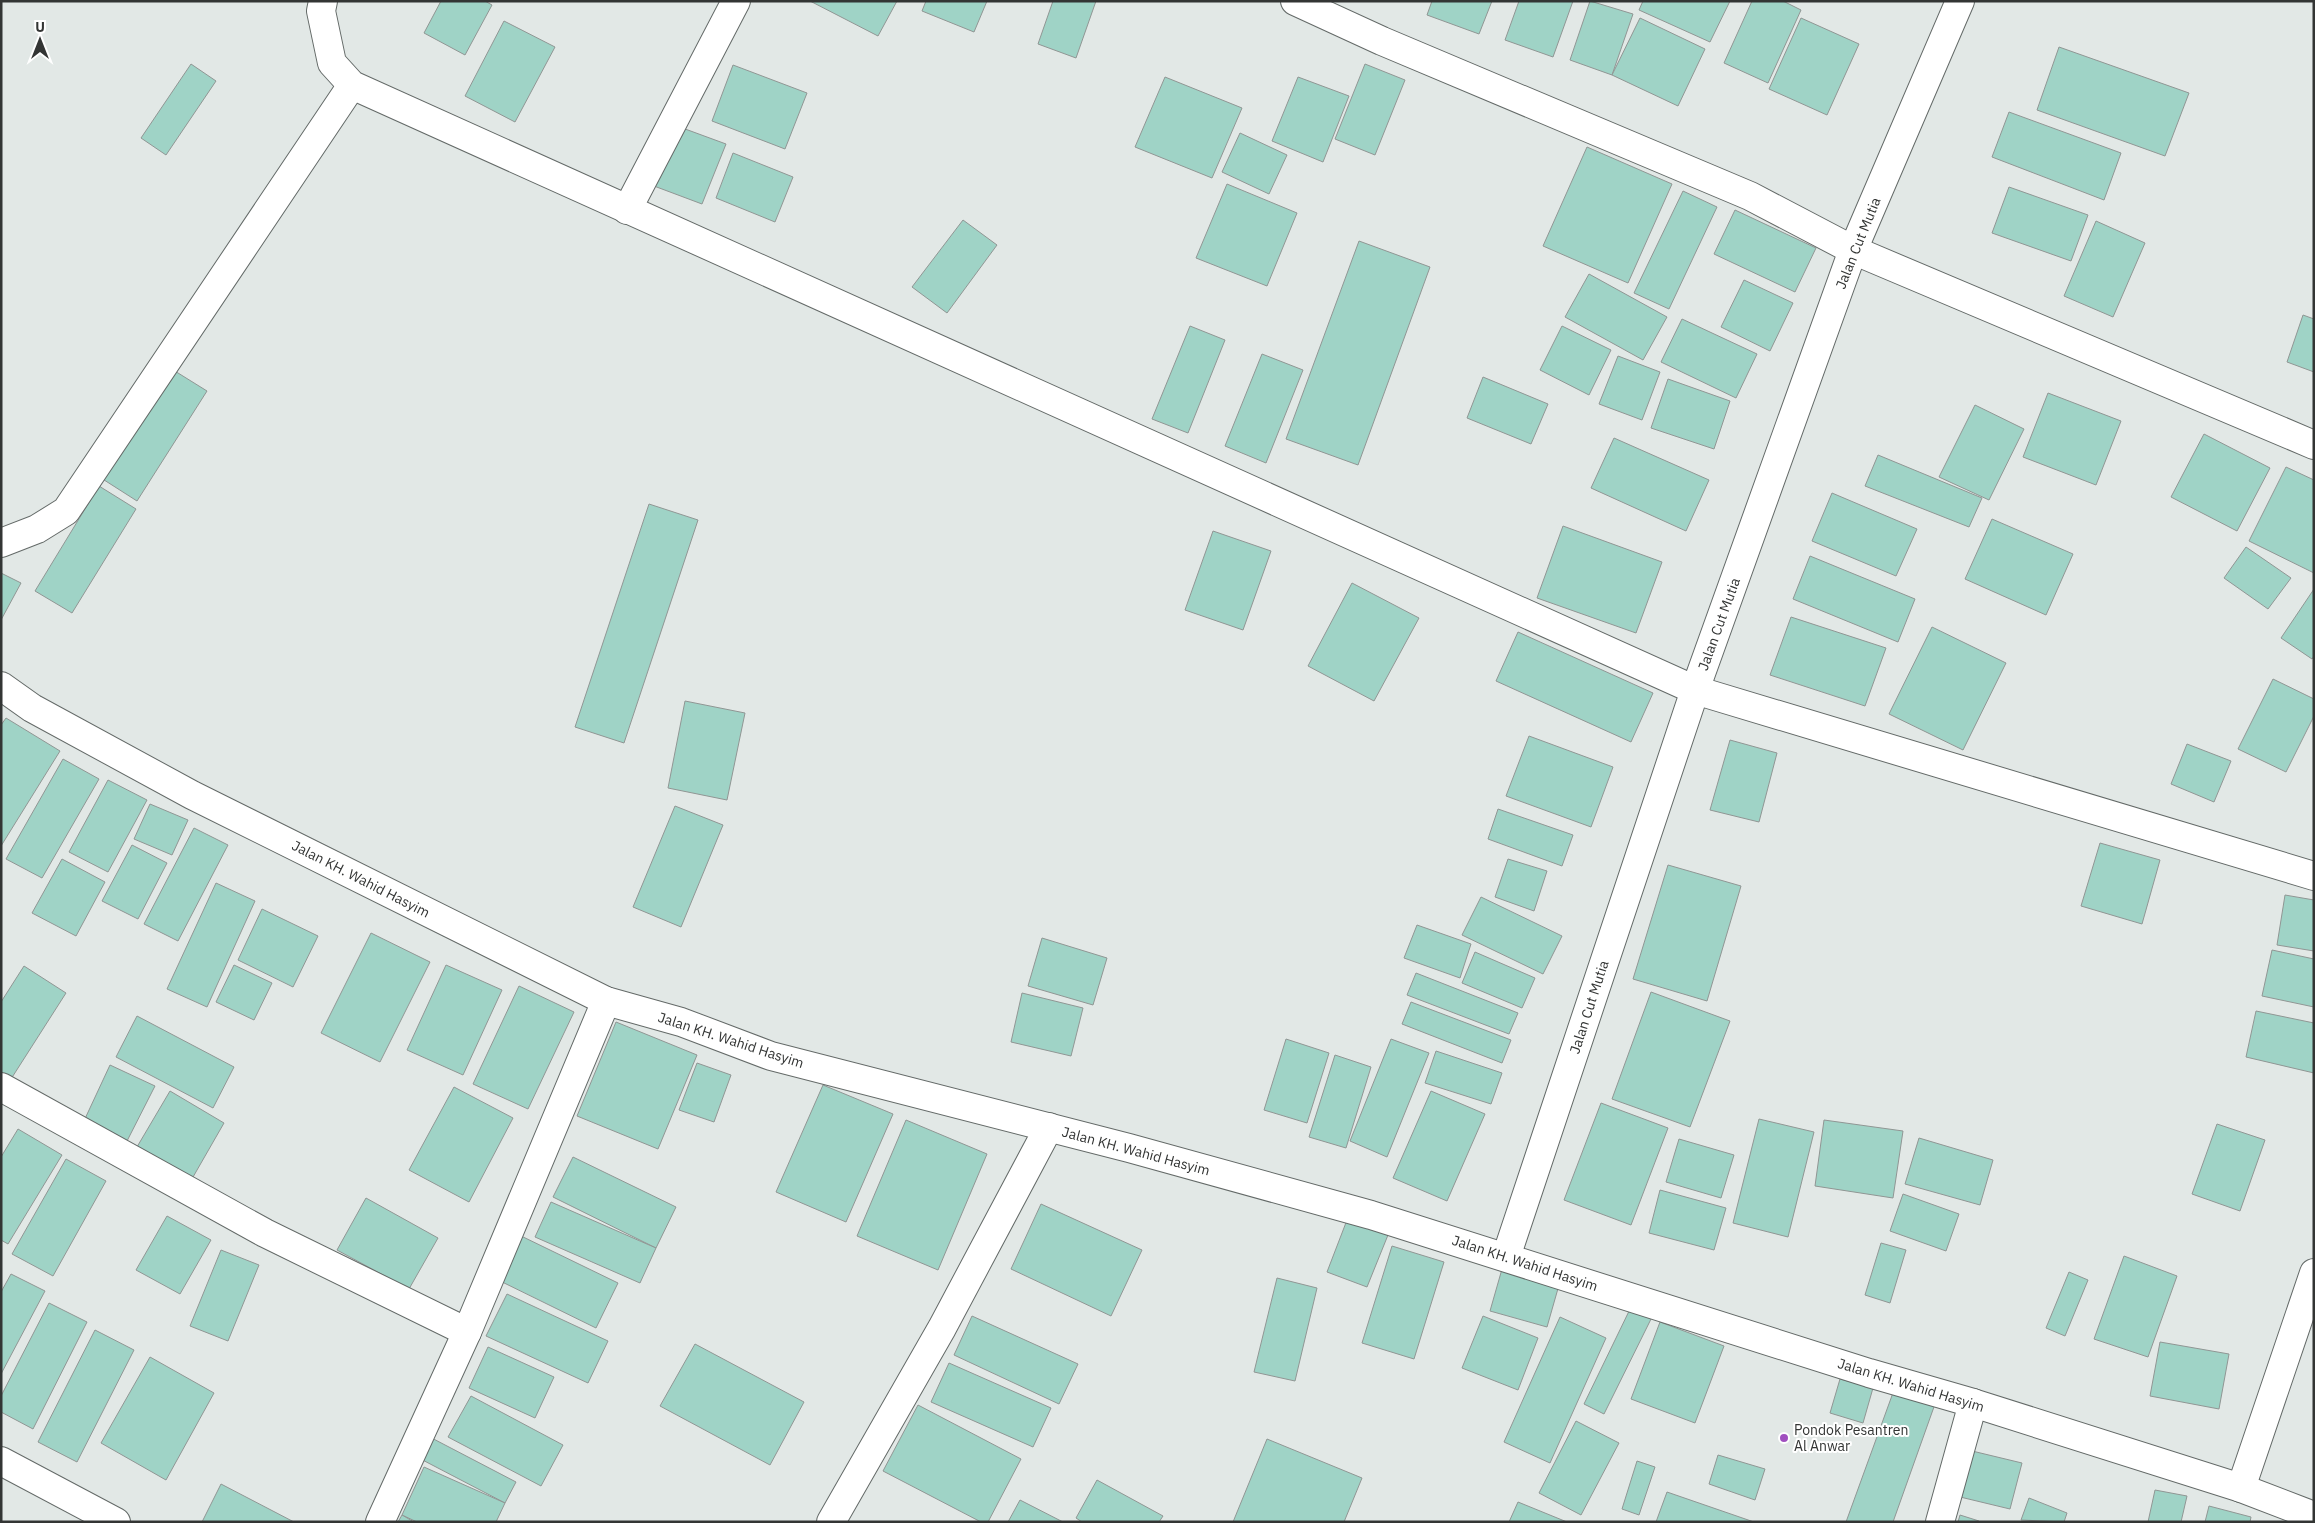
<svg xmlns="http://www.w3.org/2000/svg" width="2315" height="1523" font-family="'IBM Plex Sans',sans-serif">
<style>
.building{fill:#9fd3c6;stroke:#909694}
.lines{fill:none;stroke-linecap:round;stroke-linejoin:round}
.minor-casing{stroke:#646a68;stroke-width:30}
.tertiary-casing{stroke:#646a68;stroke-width:30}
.minor{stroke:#fff;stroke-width:28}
.tertiary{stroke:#fff;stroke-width:28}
.poi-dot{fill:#a04fbf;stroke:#fff;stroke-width:2}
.labels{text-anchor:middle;stroke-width:4;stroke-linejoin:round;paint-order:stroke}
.street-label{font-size:14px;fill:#333534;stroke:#fff}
.poi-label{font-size:14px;fill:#333534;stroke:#fff;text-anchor:start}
</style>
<rect width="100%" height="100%" fill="#e2e8e6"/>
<!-- building -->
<g class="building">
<path d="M441 1H485L492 5 465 55 424 33Z"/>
<path d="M810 1H897L878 36Z"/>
<path d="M926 1H987L974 32 922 11Z"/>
<path d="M1053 1H1096L1076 58 1038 44Z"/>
<path d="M1432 1H1492L1479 34 1427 15Z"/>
<path d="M1519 1H1573L1553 57 1505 40Z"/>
<path d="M1590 1 1633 14 1612 75 1570 60Z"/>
<path d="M1643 1H1730L1710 42 1639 10Z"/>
<path d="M1752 1H1783L1801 10 1768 83 1724 63Z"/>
<path d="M1640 18 1705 49 1678 106 1612 75Z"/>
<path d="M1801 18 1859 44 1827 115 1769 89Z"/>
<path d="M504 21 555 47 515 122 465 96Z"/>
<path d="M2059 47 2189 93 2165 156 2037 110Z"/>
<path d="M191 64 216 81 166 155 141 138Z"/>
<path d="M1365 64 1405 80 1375 155 1335 139Z"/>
<path d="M733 65 807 93 785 149 712 121Z"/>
<path d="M1165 77 1242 108 1212 178 1135 147Z"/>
<path d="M1298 77 1349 96 1323 162 1272 141Z"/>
<path d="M2009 112 2121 153 2104 200 1992 157Z"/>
<path d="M677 126 726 144 702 204 654 186Z"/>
<path d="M1240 133 1287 155 1269 194 1222 172Z"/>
<path d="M1587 147 1672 184 1628 283 1543 246Z"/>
<path d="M733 153 793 177 775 222 716 198Z"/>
<path d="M1227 184 1297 213 1267 286 1196 258Z"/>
<path d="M2009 187 2088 215 2071 261 1992 233Z"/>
<path d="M1683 191 1717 207 1669 309 1634 293Z"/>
<path d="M1735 210 1816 248 1795 292 1714 254Z"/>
<path d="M963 220 997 245 947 313 912 287Z"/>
<path d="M2096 221 2145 243 2113 317 2064 296Z"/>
<path d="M1359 241 1430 267 1358 465 1286 439Z"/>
<path d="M1589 274 1667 317 1643 360 1565 317Z"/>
<path d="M1744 280 1793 303 1770 351 1721 327Z"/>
<path d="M2303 315 2314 319V372L2287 362Z"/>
<path d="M1682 319 1757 354 1736 398 1661 362Z"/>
<path d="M1190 326 1225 340 1188 433 1152 419Z"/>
<path d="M1562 326 1611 350 1589 395 1540 370Z"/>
<path d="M1262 354 1303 370 1266 463 1225 446Z"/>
<path d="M1618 356 1660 372 1642 420 1599 404Z"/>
<path d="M170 368 207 391 137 501 101 478Z"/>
<path d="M1483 377 1548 404 1531 444 1467 418Z"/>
<path d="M1668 379 1730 401 1714 449 1651 428Z"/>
<path d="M2048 393 2121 421 2096 485 2023 457Z"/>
<path d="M1975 405 2024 429 1989 500 1939 477Z"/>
<path d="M2204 434 2270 468 2237 531 2171 497Z"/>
<path d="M1614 438 1709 480 1686 531 1591 488Z"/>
<path d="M1878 455 1982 498 1969 527 1865 486Z"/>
<path d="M2286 467 2314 480V573L2249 541Z"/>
<path d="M99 486 136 509 72 613 35 591Z"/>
<path d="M1832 493 1917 529 1896 576 1812 541Z"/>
<path d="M649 504 698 520 624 743 575 727Z"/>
<path d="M1992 519 2073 554 2046 615 1965 579Z"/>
<path d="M1563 526 1662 562 1636 633 1537 598Z"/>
<path d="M1213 531 1271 551 1243 630 1185 610Z"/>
<path d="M2246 547 2291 578 2268 609 2224 578Z"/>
<path d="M1810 556 1915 599 1898 642 1793 599Z"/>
<path d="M1 573 21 583 1 620Z"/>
<path d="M1352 583 1419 618 1374 701 1308 666Z"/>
<path d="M2314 589V656L2312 659 2281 638Z"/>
<path d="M1791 617 1886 648 1865 706 1770 675Z"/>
<path d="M1932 627 2006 663 1963 750 1889 714Z"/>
<path d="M1518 632 1653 693 1631 742 1496 681Z"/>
<path d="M2273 679 2314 699V716L2286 772 2238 749Z"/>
<path d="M685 701 745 713 727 800 668 788Z"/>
<path d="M6 718 60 751 1 846V725Z"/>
<path d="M1529 736 1613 767 1591 827 1506 796Z"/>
<path d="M1730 740 1777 753 1759 822 1710 810Z"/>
<path d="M2187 744 2231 761 2214 802 2171 784Z"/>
<path d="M63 759 99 779 42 878 6 859Z"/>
<path d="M108 780 147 800 108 872 69 852Z"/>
<path d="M150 804 188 820 172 855 134 839Z"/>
<path d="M675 806 723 825 681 927 633 907Z"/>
<path d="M1498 809 1573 835 1562 866 1488 839Z"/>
<path d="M194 828 228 845 178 941 144 924Z"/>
<path d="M2100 843 2160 860 2142 924 2081 906Z"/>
<path d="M132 845 167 863 138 919 102 901Z"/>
<path d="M62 859 105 882 76 936 32 913Z"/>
<path d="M1508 859 1547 871 1534 911 1495 897Z"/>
<path d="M1668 865 1741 886 1707 1001 1633 979Z"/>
<path d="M216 883 255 901 207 1007 167 989Z"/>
<path d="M2285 895 2314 900V951L2277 945Z"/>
<path d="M1481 897 1562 936 1543 974 1462 935Z"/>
<path d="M262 909 318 936 293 987 238 960Z"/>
<path d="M1417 925 1471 944 1460 978 1404 958Z"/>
<path d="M371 933 430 962 380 1062 321 1033Z"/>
<path d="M1042 938 1107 958 1093 1005 1028 986Z"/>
<path d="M2272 950 2314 959V1007L2262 996Z"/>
<path d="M1475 952 1535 978 1522 1008 1462 983Z"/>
<path d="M234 965 272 983 254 1020 216 1002Z"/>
<path d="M446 965 502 990 463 1075 407 1050Z"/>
<path d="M24 966 66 993 11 1079 1 1073V1002Z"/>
<path d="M1416 973 1518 1013 1509 1034 1407 995Z"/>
<path d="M519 986 574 1012 528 1109 473 1084Z"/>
<path d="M1651 992 1730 1021 1690 1127 1612 1099Z"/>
<path d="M1022 993 1083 1008 1071 1056 1011 1042Z"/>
<path d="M1411 1002 1511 1040 1502 1063 1402 1024Z"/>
<path d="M2256 1011 2314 1023V1073L2246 1057Z"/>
<path d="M137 1016 234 1067 213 1108 116 1057Z"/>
<path d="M616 1022 697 1055 658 1149 577 1116Z"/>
<path d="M1286 1039 1329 1053 1307 1123 1264 1110Z"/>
<path d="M1391 1039 1429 1053 1387 1157 1350 1141Z"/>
<path d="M1436 1051 1502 1073 1491 1104 1425 1083Z"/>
<path d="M1335 1055 1371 1067 1346 1148 1309 1137Z"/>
<path d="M697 1063 731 1075 714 1122 679 1110Z"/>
<path d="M110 1065 155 1086 126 1143 83 1123Z"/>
<path d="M823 1085 893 1114 846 1222 776 1192Z"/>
<path d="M454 1087 513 1118 469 1202 409 1170Z"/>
<path d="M170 1091 224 1123 189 1184 134 1152Z"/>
<path d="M1431 1091 1485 1114 1447 1201 1393 1178Z"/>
<path d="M1601 1103 1668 1128 1631 1225 1564 1200Z"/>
<path d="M1759 1119 1814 1132 1788 1237 1733 1223Z"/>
<path d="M906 1120 987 1154 938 1270 857 1236Z"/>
<path d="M1824 1120 1903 1131 1893 1198 1815 1186Z"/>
<path d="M2217 1124 2265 1140 2240 1211 2192 1194Z"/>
<path d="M18 1129 62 1155 8 1244 1 1240V1157Z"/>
<path d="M1919 1138 1993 1160 1980 1205 1905 1184Z"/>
<path d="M1679 1139 1734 1155 1721 1198 1666 1182Z"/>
<path d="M573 1157 676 1207 656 1248 553 1197Z"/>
<path d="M66 1159 106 1181 53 1276 12 1254Z"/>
<path d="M1660 1190 1726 1208 1714 1250 1649 1233Z"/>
<path d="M1903 1194 1959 1214 1946 1251 1890 1231Z"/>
<path d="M366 1198 438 1238 409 1289 337 1250Z"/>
<path d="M551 1202 656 1248 640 1283 535 1237Z"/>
<path d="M1041 1204 1142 1250 1111 1316 1011 1269Z"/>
<path d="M167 1216 211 1240 180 1294 136 1270Z"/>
<path d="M1347 1220 1388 1235 1367 1287 1327 1272Z"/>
<path d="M517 1234 618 1283 596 1328 494 1278Z"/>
<path d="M1881 1243 1906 1250 1890 1303 1865 1295Z"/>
<path d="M1392 1246 1444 1262 1414 1359 1362 1343Z"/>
<path d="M221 1250 259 1265 228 1341 190 1326Z"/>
<path d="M2124 1256 2177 1276 2148 1357 2094 1339Z"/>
<path d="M1504 1262 1561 1278 1547 1327 1490 1311Z"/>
<path d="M2069 1272 2088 1280 2065 1336 2046 1328Z"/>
<path d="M11 1274 45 1291 1 1374V1292Z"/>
<path d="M1277 1278 1317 1288 1295 1381 1254 1372Z"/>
<path d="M507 1294 608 1341 588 1383 486 1336Z"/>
<path d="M49 1303 87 1322 33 1429 1 1412V1396Z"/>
<path d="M1632 1305 1653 1315 1604 1414 1584 1404Z"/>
<path d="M972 1316 1078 1364 1059 1404 954 1355Z"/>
<path d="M1483 1316 1538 1338 1518 1390 1462 1368Z"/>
<path d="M1560 1317 1606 1338 1550 1463 1504 1442Z"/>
<path d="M1660 1322 1724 1346 1695 1423 1631 1399Z"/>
<path d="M95 1330 134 1350 77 1462 38 1442Z"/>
<path d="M2160 1342 2229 1354 2219 1409 2150 1396Z"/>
<path d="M695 1344 804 1402 770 1465 660 1406Z"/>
<path d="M488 1347 554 1377 535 1418 469 1388Z"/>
<path d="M150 1357 214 1393 166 1480 101 1443Z"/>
<path d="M949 1363 1051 1408 1033 1447 931 1402Z"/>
<path d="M1840 1379 1873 1388 1863 1423 1830 1413Z"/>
<path d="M1894 1390 1935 1404 1893 1522H1846Z"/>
<path d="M471 1396 563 1445 541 1486 448 1437Z"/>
<path d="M918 1405 1021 1459 988 1522H981L883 1471Z"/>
<path d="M1576 1421 1619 1443 1581 1515 1539 1493Z"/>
<path d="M424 1434 516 1482 505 1503 413 1455Z"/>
<path d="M1267 1439 1362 1478 1344 1522H1233Z"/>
<path d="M1968 1450 2022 1463 2010 1509 1956 1496Z"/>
<path d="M1718 1455 1765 1469 1755 1500 1709 1484Z"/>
<path d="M1637 1461 1655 1467 1639 1515 1622 1509Z"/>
<path d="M424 1467 505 1503 496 1522H417L402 1515Z"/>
<path d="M1097 1480 1163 1516 1159 1522H1082L1076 1518Z"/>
<path d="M221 1484 294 1522H202Z"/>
<path d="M2155 1490 2187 1496 2181 1522H2148Z"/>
<path d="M1667 1492 1754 1522H1656Z"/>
<path d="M2029 1498 2067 1513 2064 1522 2021 1520Z"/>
<path d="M1020 1500 1063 1522H1008Z"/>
<path d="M1518 1502 1567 1522H1509Z"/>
<path d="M2209 1506 2251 1517 2250 1522H2205Z"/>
<path d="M402 1515 414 1522H398Z"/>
<path d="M1960 1515 1979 1521V1522H1958Z"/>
</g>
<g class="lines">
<defs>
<g id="minor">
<path d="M323 1 321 11 332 63 352 85 1695 690 2314 876"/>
<path d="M1295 1 1382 41 1750 196 1853 250 2314 445"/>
<path d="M627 210 736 1"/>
<path d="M1 543 37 529 66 511 352 85"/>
<path d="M1 1087 265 1233 467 1332"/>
<path d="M1 1461 116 1522"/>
<path d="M2241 1488 2314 1273"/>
<path d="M380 1522 467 1332 606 1001"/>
<path d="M831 1522 942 1328 1049 1127"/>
<path d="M1940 1522 1973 1403"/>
</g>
<g id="tertiary">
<path d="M1 686 32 708 192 795 606 1001 681 1022 771 1056 1129 1148 1371 1215 1869 1373 1973 1403 2241 1488 2314 1516"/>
<path d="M1506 1257 1695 690 1853 250 1960 1"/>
</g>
</defs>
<!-- minor casing -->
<use href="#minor" class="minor-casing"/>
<!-- tertiary casing -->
<use href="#tertiary" class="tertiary-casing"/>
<!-- minor -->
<use href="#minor" class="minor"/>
<!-- tertiary -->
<use href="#tertiary" class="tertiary"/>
</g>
<!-- markers -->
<circle class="poi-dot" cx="1784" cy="1438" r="5"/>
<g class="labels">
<!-- street labels -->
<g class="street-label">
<text transform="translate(1858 243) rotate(-68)" y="5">Jalan Cut Mutia</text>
<text transform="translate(1719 624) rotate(-70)" y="5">Jalan Cut Mutia</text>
<text transform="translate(361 879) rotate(27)" y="5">Jalan KH. Wahid Hasyim</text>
<text transform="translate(1589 1007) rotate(-72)" y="5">Jalan Cut Mutia</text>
<text transform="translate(731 1040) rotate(18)" y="5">Jalan KH. Wahid Hasyim</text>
<text transform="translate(1136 1151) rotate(15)" y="5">Jalan KH. Wahid Hasyim</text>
<text transform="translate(1525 1263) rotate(18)" y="5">Jalan KH. Wahid Hasyim</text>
<text transform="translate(1911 1385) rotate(17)" y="5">Jalan KH. Wahid Hasyim</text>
</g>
<!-- poi labels -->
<g class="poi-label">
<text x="1794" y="1435">Pondok Pesantren<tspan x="1794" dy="16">Al Anwar</tspan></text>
</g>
</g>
<!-- border -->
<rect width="2315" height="1523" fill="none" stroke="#333534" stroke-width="5"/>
<!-- north arrow -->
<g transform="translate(40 40)" stroke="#ffffff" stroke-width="4" paint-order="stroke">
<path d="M0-4L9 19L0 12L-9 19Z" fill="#333534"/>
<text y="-8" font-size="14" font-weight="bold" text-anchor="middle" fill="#333534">U</text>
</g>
</svg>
